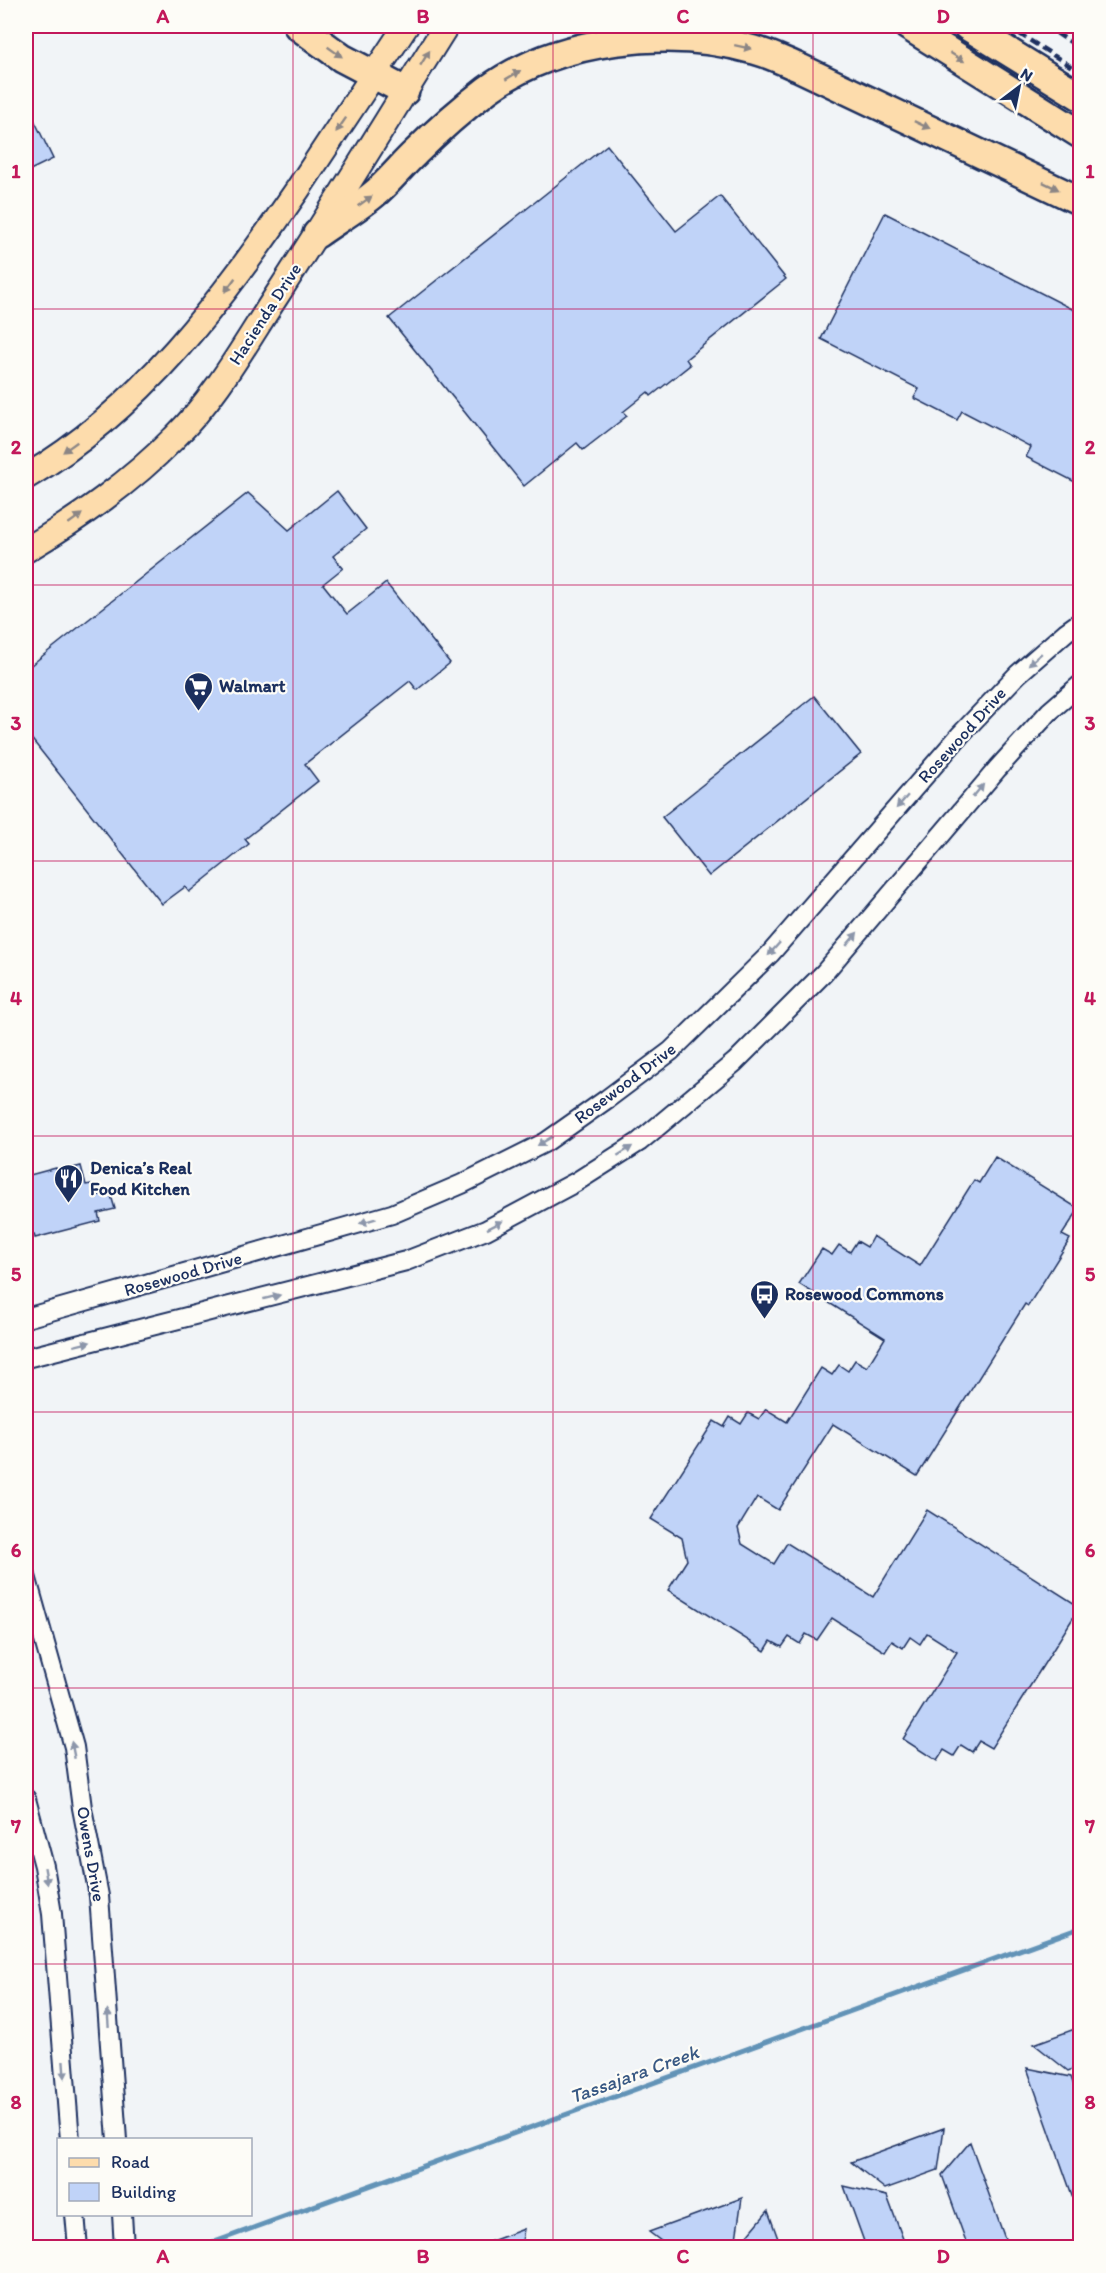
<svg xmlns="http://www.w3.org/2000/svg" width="1106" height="2273" font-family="Itim,sans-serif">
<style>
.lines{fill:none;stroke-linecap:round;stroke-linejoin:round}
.stream{stroke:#6293b7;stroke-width:5}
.building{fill:#c0d3f8;stroke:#1b2f5e;stroke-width:1.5}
.minor-casing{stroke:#1b2f5e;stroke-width:22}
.major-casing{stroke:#1b2f5e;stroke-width:28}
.highway-casing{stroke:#1b2f5e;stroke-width:32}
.minor{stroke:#fdfcf7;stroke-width:18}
.major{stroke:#fddcac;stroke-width:24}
.highway{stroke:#fddcac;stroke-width:27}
.rail{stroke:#1b2f5e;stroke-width:4.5;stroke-dasharray:9 4.5;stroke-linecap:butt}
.oneway{fill:#8c8685}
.oneway2{fill:#8c96aa}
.grid{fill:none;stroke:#c2185b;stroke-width:1.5;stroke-opacity:0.55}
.labels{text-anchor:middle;stroke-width:4.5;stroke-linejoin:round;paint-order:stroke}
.street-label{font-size:18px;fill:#1b2f5e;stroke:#fdfcf7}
.poi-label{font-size:18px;font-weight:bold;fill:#1b2f5e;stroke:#fdfcf7;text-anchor:start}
.water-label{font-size:20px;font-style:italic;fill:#385883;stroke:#fdfcf7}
.neatline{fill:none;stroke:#c2185b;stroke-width:2}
.grid-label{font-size:20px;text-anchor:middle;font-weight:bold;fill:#c2185b}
</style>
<rect width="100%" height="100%" fill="#f1f4f7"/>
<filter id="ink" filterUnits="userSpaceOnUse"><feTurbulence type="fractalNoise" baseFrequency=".0167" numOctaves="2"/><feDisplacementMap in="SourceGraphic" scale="12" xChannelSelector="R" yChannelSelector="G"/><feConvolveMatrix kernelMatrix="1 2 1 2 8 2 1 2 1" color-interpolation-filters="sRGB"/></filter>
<g filter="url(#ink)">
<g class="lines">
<!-- stream -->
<path class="stream" d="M198 2248 1080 1928"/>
</g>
<!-- building -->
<g class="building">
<path d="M26 103 53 159 26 172Z"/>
<path d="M607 145 676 231 720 196 786 279 686 359 690 365 651 396 648 392 623 412 627 416 583 450 577 443 524 486 389 318Z"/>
<path d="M885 213 1080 313V470L1075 482 1026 457 1031 447 962 411 957 420 914 398 919 389 821 339Z"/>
<path d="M337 491 366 529 333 556 343 568 323 584 347 614 386 583 450 663 417 690 410 681 305 764 318 781 245 839 249 844 189 892 185 887 162 904 26 732V669L248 493 289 530Z"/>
<path d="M814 696 861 754 709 876 662 817Z"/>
<path d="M995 1157 1079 1209 1062 1235 1070 1239 1028 1306 1025 1304 917 1476 833 1424 778 1510 757 1497 738 1528 742 1544 774 1564 787 1543 873 1597 927 1510 1080 1607 991 1748 979 1741 972 1752 961 1745 954 1756 944 1750 937 1761 903 1739 957 1652 927 1633 920 1644 910 1637 903 1648 892 1641 885 1652 832 1618 817 1640 806 1634 800 1644 789 1637 782 1647 771 1641 765 1651 668 1590 687 1560 682 1538 651 1519 714 1421 724 1427 730 1417 741 1424 748 1413 759 1419 766 1409 787 1422 821 1368 832 1375 839 1365 848 1371 855 1360 867 1367 885 1338 799 1284 822 1249 832 1255 839 1245 850 1252 857 1241 867 1247 873 1236 920 1266 974 1180 979 1183Z"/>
<path d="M81 1166 86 1185 91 1184 95 1196 110 1192 115 1209 98 1213 100 1221 35 1238 34 1234 26 1236V1176L56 1168 57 1172Z"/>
<path d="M1080 2027V2066L1068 2071 1034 2044Z"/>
<path d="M1027 2068 1071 2077 1080 2104V2212H1078Z"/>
<path d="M944 2128 938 2170 885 2189 851 2162Z"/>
<path d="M970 2142 1008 2247H968L942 2175Z"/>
<path d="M844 2186 887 2196 906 2247H866Z"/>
<path d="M742 2198 736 2239 713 2247H669L649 2232Z"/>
<path d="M768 2211 781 2247H738Z"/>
<path d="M524 2229 521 2247H478V2246Z"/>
</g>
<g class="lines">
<defs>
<g id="minor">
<path d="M26 1318 392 1214 462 1184 546 1142 607 1099 671 1051 770 954 961 734 1018 674 1066 632 1080 622"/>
<path d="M26 1358 406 1261 486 1230 576 1182 639 1142 735 1062 824 973 998 768 1050 711 1080 685"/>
<path d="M26 1576 74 1747 82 1808 99 1896 117 2140"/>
<path d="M26 1799 44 1866 52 1914 70 2140"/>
<path d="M75 2214 78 2248"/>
<path d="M122 2214 124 2248"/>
</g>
<g id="major">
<path d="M26 477C142 409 223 298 298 189 334 135 370 80 406 26"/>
<path d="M26 550C79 518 130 483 174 438 216 397 245 344 277 295 335 206 390 115 446 26"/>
</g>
<g id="highway">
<path d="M298 26 342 58 405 91"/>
<path d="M908 26 1080 134"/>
<path d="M967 26 1080 96"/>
<path d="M317 234C335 221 356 209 373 195 388 183 401 166 415 153 437 131 462 109 487 90 558 38 670 26 754 50 770 54 785 62 800 68L1080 201"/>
</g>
</defs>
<!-- minor casing -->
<use href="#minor" class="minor-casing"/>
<!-- major casing -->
<use href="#major" class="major-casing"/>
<!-- highway casing -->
<use href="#highway" class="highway-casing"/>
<!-- minor -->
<use href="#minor" class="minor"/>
<!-- major -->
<use href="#major" class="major"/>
<!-- highway -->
<use href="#highway" class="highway"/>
<!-- rail -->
<g class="rail">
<path d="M1007 26 1080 72"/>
<path d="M1045 26 1080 48"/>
</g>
</g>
<!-- one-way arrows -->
<defs><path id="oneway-solid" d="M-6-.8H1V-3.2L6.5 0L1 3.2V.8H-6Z" transform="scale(1.5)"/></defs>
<g class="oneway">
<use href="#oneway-solid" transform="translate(743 47) rotate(12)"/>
<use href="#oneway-solid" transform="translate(335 52) rotate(35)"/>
<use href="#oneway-solid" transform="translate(957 57) rotate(32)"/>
<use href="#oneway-solid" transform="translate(425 58) rotate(-58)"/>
<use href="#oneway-solid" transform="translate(513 75) rotate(-31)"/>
<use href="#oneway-solid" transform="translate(341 125) rotate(125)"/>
<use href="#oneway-solid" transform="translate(922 125) rotate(25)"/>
<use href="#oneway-solid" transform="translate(1051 186) rotate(26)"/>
<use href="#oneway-solid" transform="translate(365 201) rotate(-35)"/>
<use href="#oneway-solid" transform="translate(230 285) rotate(126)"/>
<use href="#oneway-solid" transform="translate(70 447) rotate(144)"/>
<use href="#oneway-solid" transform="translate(75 519) rotate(-36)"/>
</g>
<g class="oneway2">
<use href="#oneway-solid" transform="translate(1035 659) rotate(139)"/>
<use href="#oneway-solid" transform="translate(978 791) rotate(-50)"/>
<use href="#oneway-solid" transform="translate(902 802) rotate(131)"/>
<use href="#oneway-solid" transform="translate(852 939) rotate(-50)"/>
<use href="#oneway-solid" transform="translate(774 949) rotate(132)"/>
<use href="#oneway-solid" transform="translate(545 1141) rotate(149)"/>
<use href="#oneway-solid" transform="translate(625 1151) rotate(-32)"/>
<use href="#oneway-solid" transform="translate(368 1221) rotate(163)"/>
<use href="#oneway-solid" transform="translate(495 1225) rotate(-27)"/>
<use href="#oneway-solid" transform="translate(272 1297) rotate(-14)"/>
<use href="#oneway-solid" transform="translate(82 1344) rotate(-14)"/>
<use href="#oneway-solid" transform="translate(73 1750) rotate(-101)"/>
<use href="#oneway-solid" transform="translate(46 1876) rotate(80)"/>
<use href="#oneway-solid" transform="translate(108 2018) rotate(-94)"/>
<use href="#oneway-solid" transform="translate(64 2070) rotate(86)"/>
</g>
</g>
<!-- grid -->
<path class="grid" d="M293 26V2248M553 26V2248M813 26V2248M26 309H1080M26 585H1080M26 861H1080M26 1136H1080M26 1412H1080M26 1688H1080M26 1964H1080"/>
<!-- icons -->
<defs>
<symbol id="supermarket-pin" viewBox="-11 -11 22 30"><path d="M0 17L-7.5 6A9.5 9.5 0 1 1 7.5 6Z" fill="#1b2f5e" stroke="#fdfcf7"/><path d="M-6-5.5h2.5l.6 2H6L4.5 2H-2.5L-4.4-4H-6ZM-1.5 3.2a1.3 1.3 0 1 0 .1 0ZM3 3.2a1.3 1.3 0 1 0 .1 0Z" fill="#fff"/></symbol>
<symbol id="restaurant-pin" viewBox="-11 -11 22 30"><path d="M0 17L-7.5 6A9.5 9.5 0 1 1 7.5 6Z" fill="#1b2f5e" stroke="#fdfcf7"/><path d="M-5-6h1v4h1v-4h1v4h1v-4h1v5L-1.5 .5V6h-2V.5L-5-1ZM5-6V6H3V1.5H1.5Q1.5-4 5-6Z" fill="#fff"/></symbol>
<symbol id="bus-pin" viewBox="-11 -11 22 30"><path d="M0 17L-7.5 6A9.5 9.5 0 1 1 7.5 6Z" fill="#1b2f5e" stroke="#fdfcf7"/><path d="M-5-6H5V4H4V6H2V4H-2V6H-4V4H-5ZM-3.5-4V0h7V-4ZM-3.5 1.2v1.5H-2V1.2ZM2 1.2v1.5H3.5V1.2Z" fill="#fff"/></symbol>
</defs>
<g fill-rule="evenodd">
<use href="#supermarket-pin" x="182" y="670" width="33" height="45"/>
<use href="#restaurant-pin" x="52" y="1162" width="33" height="45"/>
<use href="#bus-pin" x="748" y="1278" width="33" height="45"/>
</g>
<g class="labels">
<!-- street labels -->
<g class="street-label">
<text transform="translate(265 314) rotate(-57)" y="6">Hacienda Drive</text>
<text transform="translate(962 735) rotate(-48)" y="6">Rosewood Drive</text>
<text transform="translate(625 1083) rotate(-37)" y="6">Rosewood Drive</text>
<text transform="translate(183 1274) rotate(-16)" y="6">Rosewood Drive</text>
<text transform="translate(91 1854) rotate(80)" y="6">Owens Drive</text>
</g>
<!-- poi labels -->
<g class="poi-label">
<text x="219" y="692">Walmart</text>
<text x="90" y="1174">Denica’s Real<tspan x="90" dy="21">Food Kitchen</tspan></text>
<text x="785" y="1300">Rosewood Commons</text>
</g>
<!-- water labels -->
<g class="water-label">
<text transform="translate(634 2074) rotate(-20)" y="7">Tassajara Creek</text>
</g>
</g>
<!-- margin -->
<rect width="1106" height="2273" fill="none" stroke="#fdfcf7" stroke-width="66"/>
<!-- legend -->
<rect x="57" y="2138" width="195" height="78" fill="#fdfcf7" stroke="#a3aaba" stroke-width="1.5"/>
<rect x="69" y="2158" width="30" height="9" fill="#fddcac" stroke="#a3aaba" stroke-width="1.5"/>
<text x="111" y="2168" font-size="18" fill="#1b2f5e">Road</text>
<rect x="69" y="2183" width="30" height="18" fill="#c0d3f8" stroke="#a3aaba" stroke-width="1.5"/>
<text x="111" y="2198" font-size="18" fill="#1b2f5e">Building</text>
<!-- north arrow -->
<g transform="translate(1019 87) rotate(32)" stroke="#fdfcf7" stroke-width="4.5" paint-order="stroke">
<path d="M0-4.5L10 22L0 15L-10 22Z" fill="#1b2f5e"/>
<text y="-9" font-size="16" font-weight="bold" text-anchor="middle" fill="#1b2f5e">N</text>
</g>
<rect x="33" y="33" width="1040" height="2207" class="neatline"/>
<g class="grid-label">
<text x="163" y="23">A</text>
<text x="423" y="23">B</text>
<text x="683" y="23">C</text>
<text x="943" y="23">D</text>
<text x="16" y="178">1</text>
<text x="1090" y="178">1</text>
<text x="16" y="454">2</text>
<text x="1090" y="454">2</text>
<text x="16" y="730">3</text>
<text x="1090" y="730">3</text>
<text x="16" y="1005">4</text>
<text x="1090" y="1005">4</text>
<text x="16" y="1281">5</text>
<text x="1090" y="1281">5</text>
<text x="16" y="1557">6</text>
<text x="1090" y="1557">6</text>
<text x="16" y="1833">7</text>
<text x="1090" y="1833">7</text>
<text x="16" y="2109">8</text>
<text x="1090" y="2109">8</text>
<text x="163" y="2263">A</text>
<text x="423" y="2263">B</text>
<text x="683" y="2263">C</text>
<text x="943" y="2263">D</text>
</g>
</svg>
